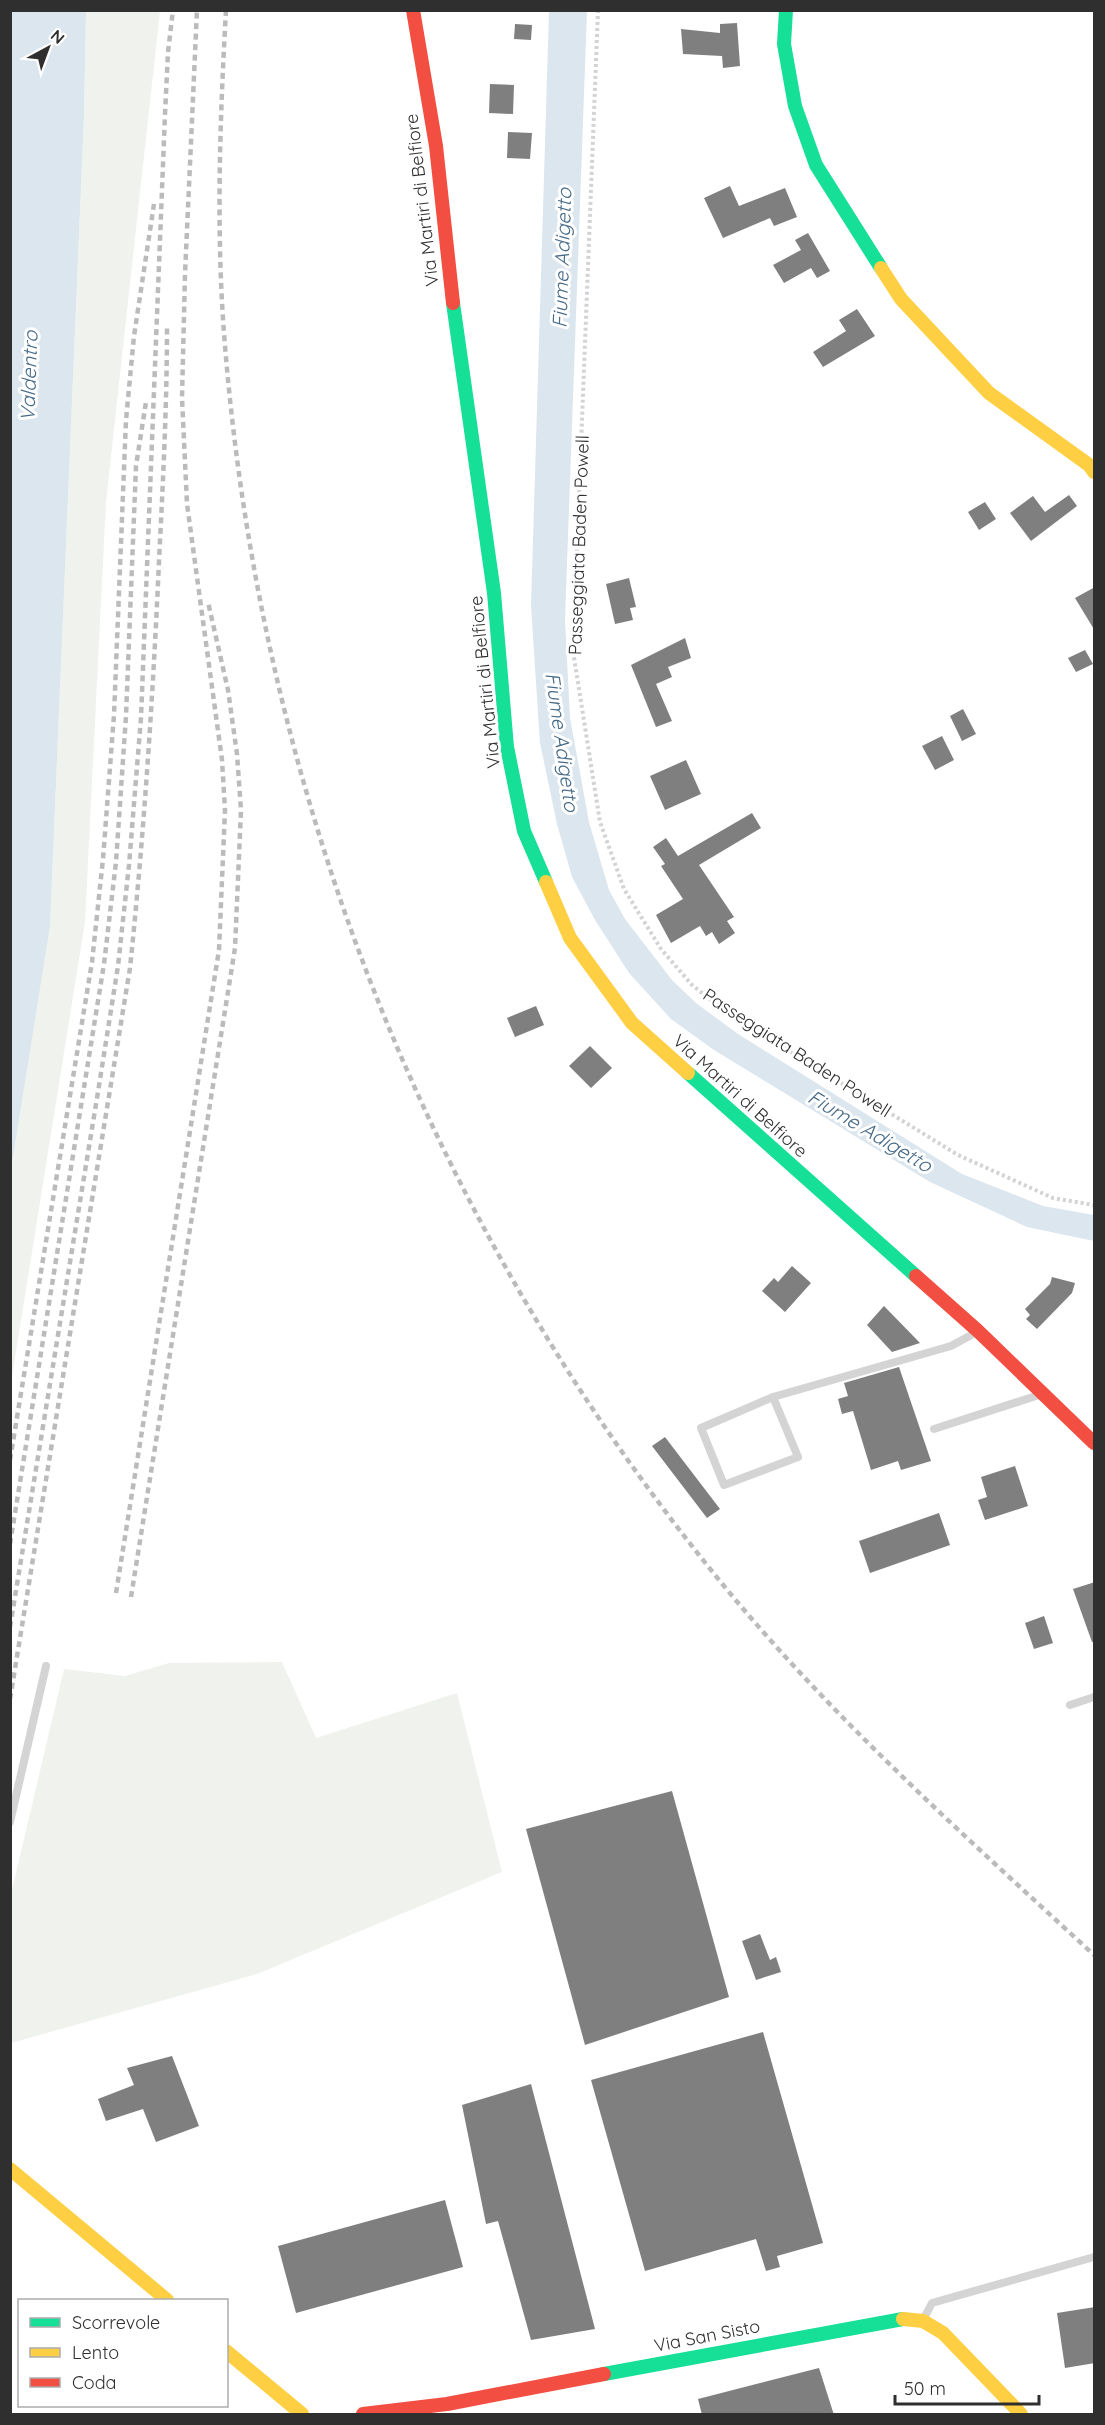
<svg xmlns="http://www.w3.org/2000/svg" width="1105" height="2425" font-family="Quicksand,sans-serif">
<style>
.green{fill:#f0f3ed}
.water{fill:#dce6ef}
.building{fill:#7f7f7f}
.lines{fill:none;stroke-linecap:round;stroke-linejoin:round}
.path{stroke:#d3d3d3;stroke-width:4;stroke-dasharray:3 3;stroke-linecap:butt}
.lane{stroke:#d4d4d4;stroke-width:8}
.fast{stroke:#16e098;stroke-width:14}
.slow{stroke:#ffcf43;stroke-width:14}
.jam{stroke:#f24e42;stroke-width:14}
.rail{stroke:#bbb;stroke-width:4.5;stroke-dasharray:6 4.5;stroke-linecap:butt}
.labels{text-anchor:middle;stroke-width:6;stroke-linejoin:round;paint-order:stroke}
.street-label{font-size:18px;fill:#2f2f2f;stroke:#fff}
.water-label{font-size:20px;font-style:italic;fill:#466a87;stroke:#fff}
</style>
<rect width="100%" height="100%" fill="#fff"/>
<!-- green -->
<g class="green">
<path d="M86 11H160L106 502 85 922 11 1383V1170L50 927 84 116Z"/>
<path d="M282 1662 316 1738 457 1693 502 1872 257 1974 11 2043V1894L64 1669 125 1676 169 1663Z"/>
</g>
<!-- water -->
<g class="water">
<path d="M11 10 86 11 84 116 50 927 11 1170Z"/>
<path d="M549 11H587L565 620 570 718 589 822 609 890 625 919 672 980 696 1003 738 1034 962 1174 1043 1206 1094 1215V1241L1027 1227 930 1182 714 1050 671 1019 629 973 595 920 572 877 557 824 540 743 531 606Z"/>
</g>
<!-- building -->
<g class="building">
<path d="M737 23 740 66 723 68 722 56 683 54 681 29 720 33V24Z"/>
<path d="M515 24 532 25 531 40 514 39Z"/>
<path d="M490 84 514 85 513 114 489 113Z"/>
<path d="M508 132 532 133 530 159 507 158Z"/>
<path d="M730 186 739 206 785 188 797 217 774 226 770 218 723 238 704 198Z"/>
<path d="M808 233 830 271 817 278 811 268 784 283 773 265 801 250 795 240Z"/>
<path d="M857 309 875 336 823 367 813 352 846 331 839 320Z"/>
<path d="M1069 495 1077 506 1031 541 1010 513 1033 496 1045 512Z"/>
<path d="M985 502 996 519 979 530 968 512Z"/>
<path d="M629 578 636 607 630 608 633 620 615 624 606 584Z"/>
<path d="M1095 587V631L1075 598Z"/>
<path d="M685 638 691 658 668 667 672 677 656 684 672 721 656 727 631 665Z"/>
<path d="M1085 650 1093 664 1076 672 1068 658Z"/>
<path d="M963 709 976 734 962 741 950 716Z"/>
<path d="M942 736 954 760 935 770 922 746Z"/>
<path d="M686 760 701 794 665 810 650 776Z"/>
<path d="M752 813 761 828 699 865 734 917 727 921 735 933 719 944 712 932 706 936 700 926 671 943 656 915 683 899 661 866 665 864 653 847 666 838 678 856Z"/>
<path d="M536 1006 544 1025 515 1037 507 1018Z"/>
<path d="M590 1046 612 1068 591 1088 569 1066Z"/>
<path d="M792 1266 811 1283 785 1312 762 1291 774 1278 778 1282Z"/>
<path d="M1052 1277 1075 1283 1072 1293 1037 1329 1026 1319 1030 1315 1025 1309 1050 1284Z"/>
<path d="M884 1306 920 1343 892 1352 867 1325Z"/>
<path d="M899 1367 931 1461 901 1470 898 1461 871 1470 853 1411 842 1414 838 1399 848 1396 844 1383Z"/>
<path d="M665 1437 720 1509 707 1518 652 1446Z"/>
<path d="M1015 1466 1028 1506 985 1520 978 1500 987 1497 981 1477Z"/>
<path d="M939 1513 950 1545 870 1573 859 1541Z"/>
<path d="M1095 1582V1642H1092L1073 1589Z"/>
<path d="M1044 1616 1053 1643 1034 1649 1025 1623Z"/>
<path d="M672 1791 729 1997 585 2045 526 1829Z"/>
<path d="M760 1934 770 1960 776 1957 781 1972 756 1980 742 1941Z"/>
<path d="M763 2032 823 2243 777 2256 780 2267 766 2271 756 2239 645 2271 591 2080Z"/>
<path d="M172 2056 199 2126 156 2142 143 2109 106 2121 98 2099 134 2085 127 2068Z"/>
<path d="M531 2084 595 2329 531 2340 498 2221 486 2224 462 2105Z"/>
<path d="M445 2200 463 2267 296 2313 278 2246Z"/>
<path d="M1095 2307V2363L1065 2368 1057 2313Z"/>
<path d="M819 2368 834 2415H702L698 2399Z"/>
</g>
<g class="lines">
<!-- path -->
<path class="path" d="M598 10 573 651 600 822 624 889 661 949 692 985 729 1014 958 1155 1053 1198 1094 1205"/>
<!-- lane -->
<g class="lane">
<path d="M773 1397 798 1457 724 1485 701 1428 773 1397 951 1346 975 1333"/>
<path d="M934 1429 1039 1395"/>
<path d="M1070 1705 1094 1697"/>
<path d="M10 1822 46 1666"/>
<path d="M923 2320 932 2303 1094 2257"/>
</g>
<!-- fast -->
<g class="fast">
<path d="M786 10 784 44 795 106 816 165 881 268"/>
<path d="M453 303 494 593 507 747 524 831 546 882"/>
<path d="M688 1073 916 1276"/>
<path d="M604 2374 903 2319"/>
</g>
<!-- slow -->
<g class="slow">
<path d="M881 268 901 299 989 393 1089 465 1094 472"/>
<path d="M546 882 570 938 632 1023 688 1073"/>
<path d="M10 2169 167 2300"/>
<path d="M903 2319 923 2321 943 2333 1021 2414"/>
<path d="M226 2351 302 2414"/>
</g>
<!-- jam -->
<g class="jam">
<path d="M413 10 436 146 453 303"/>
<path d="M916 1276 978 1331 1094 1443"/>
<path d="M363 2414 447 2404 604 2374"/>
</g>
<!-- rail -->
<g class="rail">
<path d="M226 10C220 118 216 226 224 333 259 794 430 1228 724 1586 835 1721 966 1837 1094 1955"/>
<path d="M10 1460 92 962 103 859 114 715 126 420 134 336 154 204"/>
<path d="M10 1544 104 964 116 862 126 716 136 466 146 402"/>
<path d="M116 1593 219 950 225 810 222 760 187 504 182 398 185 274 197 10"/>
<path d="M131 1597 235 948 241 810 237 754 228 690 208 602"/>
<path d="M10 1627 98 1092 118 966 129 865 141 718 165 114 168 52 173 10"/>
<path d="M10 1699 130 968C144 833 153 697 159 561 163 482 167 404 167 325"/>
</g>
</g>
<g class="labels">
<!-- street labels -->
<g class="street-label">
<text transform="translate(422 200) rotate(-97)" y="6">Via Martiri di Belfiore</text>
<text transform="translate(579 545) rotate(-88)" y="6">Passeggiata Baden Powell</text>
<text transform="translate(485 682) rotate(-96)" y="6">Via Martiri di Belfiore</text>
<text transform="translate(797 1053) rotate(33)" y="6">Passeggiata Baden Powell</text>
<text transform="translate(740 1096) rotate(42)" y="6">Via Martiri di Belfiore</text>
<text transform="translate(707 2336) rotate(-11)" y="6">Via San Sisto</text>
</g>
<!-- water labels -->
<g class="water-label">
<text transform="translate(562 258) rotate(-88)" y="7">Fiume Adigetto</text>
<text transform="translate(29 376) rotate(-88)" y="7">Valdentro</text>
<text transform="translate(562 742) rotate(82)" y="7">Fiume Adigetto</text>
<text transform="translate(870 1131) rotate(31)" y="7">Fiume Adigetto</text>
</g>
</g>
<!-- border -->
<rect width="1105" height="2425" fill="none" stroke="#2f2f2f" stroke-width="24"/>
<!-- legend -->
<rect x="18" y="2299" width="210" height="108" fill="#ffffff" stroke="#acacac" stroke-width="1.5"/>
<rect x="30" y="2318" width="30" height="9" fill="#16e098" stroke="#acacac" stroke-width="1.5"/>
<text x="72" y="2329" font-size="18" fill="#2f2f2f">Scorrevole</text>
<rect x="30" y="2348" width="30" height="9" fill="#ffcf43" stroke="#acacac" stroke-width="1.5"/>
<text x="72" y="2359" font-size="18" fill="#2f2f2f">Lento</text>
<rect x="30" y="2378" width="30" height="9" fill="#f24e42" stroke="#acacac" stroke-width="1.5"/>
<text x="72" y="2389" font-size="18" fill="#2f2f2f">Coda</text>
<!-- north arrow -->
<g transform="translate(48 48) rotate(41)" stroke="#ffffff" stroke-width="4.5" paint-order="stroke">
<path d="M0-4.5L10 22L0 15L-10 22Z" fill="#2f2f2f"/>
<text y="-9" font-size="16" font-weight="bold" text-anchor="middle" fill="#2f2f2f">N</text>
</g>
<!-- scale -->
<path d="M895 2395v9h144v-9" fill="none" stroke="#2f2f2f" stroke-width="3"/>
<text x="904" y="2395" font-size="18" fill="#2f2f2f" stroke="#ffffff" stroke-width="4.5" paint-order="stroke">50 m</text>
</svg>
